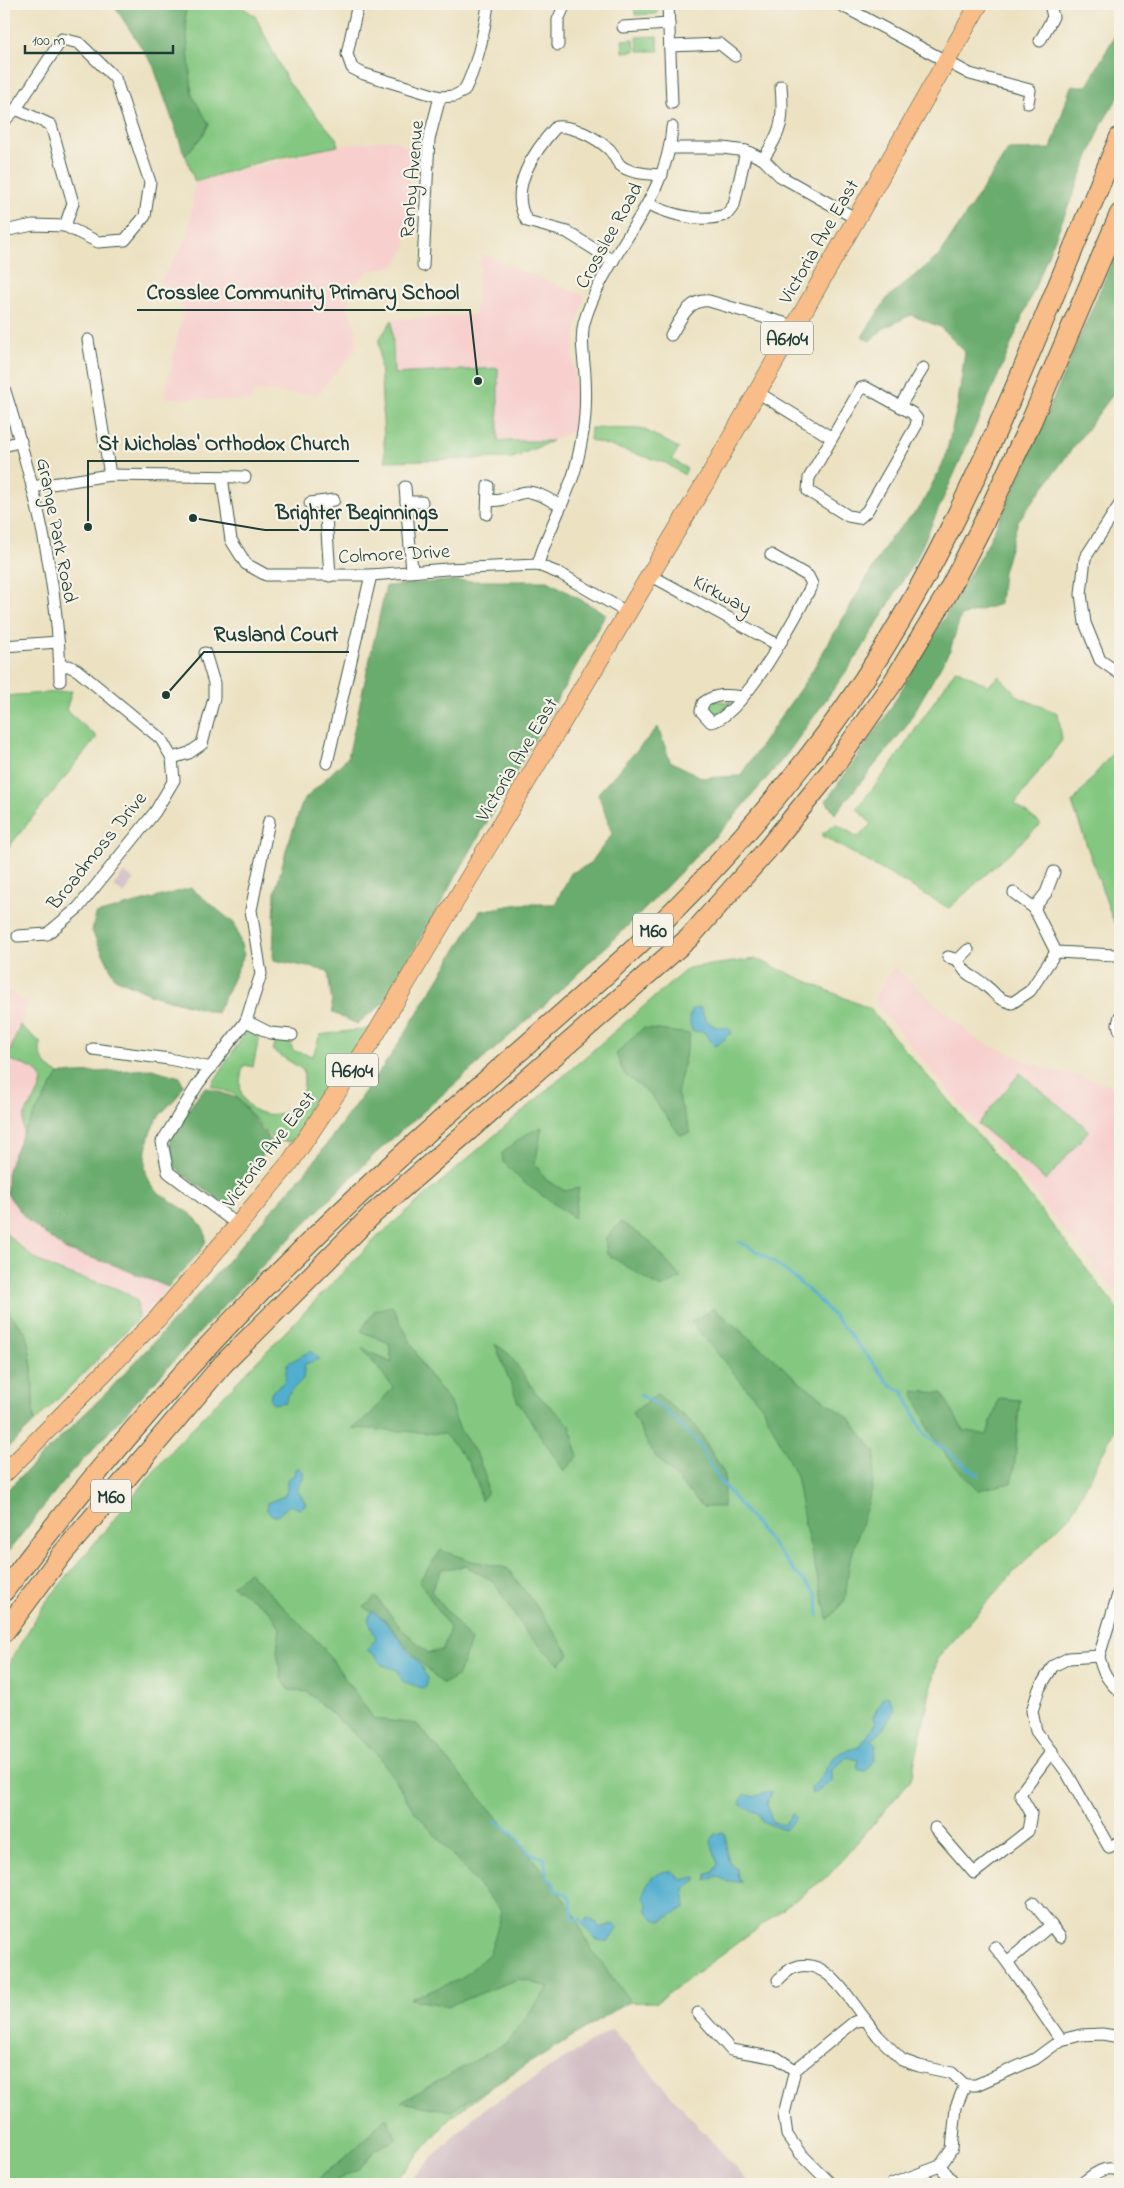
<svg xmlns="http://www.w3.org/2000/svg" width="1124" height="2188" font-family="'Indie Flower',sans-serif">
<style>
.built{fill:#f7d0ce}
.industrial{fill:#d2bec4}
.green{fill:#83c780;stroke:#51825a}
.forest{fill:#6aac6e;stroke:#447451}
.water{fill:#51aecf;stroke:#387682}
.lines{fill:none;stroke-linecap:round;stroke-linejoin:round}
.stream{stroke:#51aecf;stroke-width:3}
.minor-casing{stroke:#3e5649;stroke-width:13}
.primary-casing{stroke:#3e5649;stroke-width:19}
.motorway-casing{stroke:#3e5649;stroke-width:22}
.minor{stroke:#fff;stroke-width:11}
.primary{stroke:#f8bd88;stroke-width:18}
.motorway{stroke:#f8bd88;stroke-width:20}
.labels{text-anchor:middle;stroke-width:4.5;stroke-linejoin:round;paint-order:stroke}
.shield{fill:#f7f3e8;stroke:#60746a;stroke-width:1}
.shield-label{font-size:19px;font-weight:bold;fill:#1f3d34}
.street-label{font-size:20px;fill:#1f3d34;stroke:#f7f3e8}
.leader{fill:none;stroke:#1f3d34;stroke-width:2}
.callout-dot{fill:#1f3d34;stroke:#f7f3e8;stroke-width:2}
.callout-label{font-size:21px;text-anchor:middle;font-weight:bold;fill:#1f3d34;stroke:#f7f3e8;stroke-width:4.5;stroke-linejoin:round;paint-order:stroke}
</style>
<rect width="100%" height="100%" fill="#f7f3e8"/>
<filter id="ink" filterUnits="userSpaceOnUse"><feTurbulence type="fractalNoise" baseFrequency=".02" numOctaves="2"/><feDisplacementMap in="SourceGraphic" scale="10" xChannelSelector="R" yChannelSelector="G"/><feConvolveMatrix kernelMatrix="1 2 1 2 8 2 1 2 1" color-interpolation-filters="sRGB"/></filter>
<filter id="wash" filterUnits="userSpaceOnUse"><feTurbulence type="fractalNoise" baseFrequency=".0096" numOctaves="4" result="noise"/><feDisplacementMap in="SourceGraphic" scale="20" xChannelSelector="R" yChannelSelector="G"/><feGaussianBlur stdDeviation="1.12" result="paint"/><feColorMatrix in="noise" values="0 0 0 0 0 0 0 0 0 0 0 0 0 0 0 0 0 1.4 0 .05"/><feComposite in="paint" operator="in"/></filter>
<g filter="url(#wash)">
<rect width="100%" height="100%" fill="#ece2c2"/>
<!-- built -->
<g class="built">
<path d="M392 139 411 149 406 247 394 266 369 271 353 284 347 306 357 330 356 349 317 395 254 391 253 401 164 398 184 308 178 291 160 282 188 237 195 182 338 146Z"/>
<path d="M481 254 585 296 576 330 573 356 575 407 572 432 513 458 385 461 379 340 392 320 475 314Z"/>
<path d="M894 967 976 1039 1047 1070 1074 1074 1120 1088V1297L878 1006 875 997Z"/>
<path d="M4 988 28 1004 20 1025 40 1042V1055L47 1066 59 1074 23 1133 7 1174 27 1220 66 1250 114 1265 168 1287 115 1344 34 1423 32 1367 27 1334 4 1307Z"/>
</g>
<!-- industrial -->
<g class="industrial">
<path d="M124 872 134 880 124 894 113 886Z"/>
<path d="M612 2029 750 2184H406L477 2114Z"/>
</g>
<!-- green -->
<g class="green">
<path d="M118 4H238L255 16 288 82 336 138 338 146 263 161 195 182 153 63Z"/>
<path d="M635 4H657V14L635 15Z"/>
<path d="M657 36 659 51H638L637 37Z"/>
<path d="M634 39 635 51 623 52 622 40Z"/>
<path d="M392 320 394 374 498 368V441H552L513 458 385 461 379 340Z"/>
<path d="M591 428 643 429 679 448 672 459 687 469 684 475 666 463 590 440Z"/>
<path d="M956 669 988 686 999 676 1020 698 1058 713 1062 740 1015 804 1041 824 949 908 821 835 836 824 858 837 871 824 857 808 892 764Z"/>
<path d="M72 691 66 710 97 737 4 853V696Z"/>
<path d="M716 701 732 702 713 719 706 711 708 705Z"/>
<path d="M1120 749V921L1114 923 1072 803 1114 751Z"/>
<path d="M756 959 870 1009 1020 1184 1120 1312V1419L1071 1515 1015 1571 937 1659 911 1780 828 1876 657 2002 605 2003 451 2117 393 2184H4V1671L45 1603 175 1446 377 1237 688 968Z"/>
<path d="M20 1025 40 1042C39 1057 45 1068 59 1074L23 1133C23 1128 23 1122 24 1117 28 1104 55 1081 33 1069 25 1065 15 1062 7 1059Z"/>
<path d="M248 1028 259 1037 253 1067 244 1065C221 1128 315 1132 303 1070L272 1050 279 1037 287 1039 294 1051 313 1056 320 1035 371 1028 291 1142 274 1141 234 1094 211 1086Z"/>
<path d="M1020 1073 1089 1130 1046 1181 978 1124Z"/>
<path d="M4 1231C17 1244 30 1257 47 1265 76 1281 111 1279 137 1301L138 1319 34 1423 32 1367 27 1334 4 1307Z"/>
</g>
<!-- forest -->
<g class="forest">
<path d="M113 4H203L190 6 185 11 192 95 209 124 203 135 185 156 153 65Z"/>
<path d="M1120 26V94L1103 122 1001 369 917 557 860 652 787 754 734 817 638 916 546 1004 376 1153 243 1285 62 1483 4 1557V1493L109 1390 203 1289 313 1163 392 1054 480 911 519 904H555L571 873 590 864 612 834 598 793 658 727 670 761 703 778 740 776 809 676 891 537 921 506 945 459 958 403 965 352 940 327 911 315 884 328 870 341 862 337 888 297 939 256 1008 150 1051 149 1071 86H1087Z"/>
<path d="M1120 244V385L1018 521 1003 572 1000 604 961 616 950 650 905 728 835 814 826 801 884 719 986 547 1015 487Z"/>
<path d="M449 581H548L606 614 383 1004 357 1024 333 1013 328 971 273 960 275 892 287 847 303 801 348 757 386 586Z"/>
<path d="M191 888 235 924 244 955 217 1013 152 995 115 978 92 931 96 914Z"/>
<path d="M643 1028 690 1034 677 1094 691 1133 680 1135 649 1093 624 1074 616 1054Z"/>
<path d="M152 1069 180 1077 183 1085C178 1101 164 1107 156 1121 148 1134 145 1151 145 1165 145 1171 149 1183 153 1187 165 1202 212 1217 205 1243 203 1251 175 1279 168 1287L114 1265 66 1250 27 1220 7 1194V1174L11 1160 23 1133 59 1074Z"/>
<path d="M205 1087 237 1098 272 1142 227 1205C217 1198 177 1172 172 1164 158 1143 193 1104 205 1087Z"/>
<path d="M542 1127 535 1164 546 1180 565 1191 579 1188 574 1218 523 1182 503 1162 502 1153 525 1135Z"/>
<path d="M621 1222 647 1239 681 1278 661 1288 607 1254 605 1239Z"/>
<path d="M392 1306 424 1368 450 1403 460 1430 477 1455 485 1475 487 1493 481 1501C476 1470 466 1457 444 1434L352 1428 371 1414 393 1387 362 1348 392 1363 389 1343 361 1331 375 1310Z"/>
<path d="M4 1307 27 1334 32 1367 34 1423 4 1452Z"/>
<path d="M714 1308 799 1381 850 1419 876 1453 872 1489 849 1565 845 1600 828 1620 806 1530 796 1476 764 1409 691 1322Z"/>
<path d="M495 1344 509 1354 536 1393 570 1425 578 1456 564 1471 518 1402Z"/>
<path d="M913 1391 942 1393 963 1430 987 1435 999 1398 1020 1400C1016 1428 1018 1456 1011 1483L978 1490 950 1461 929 1430Z"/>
<path d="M657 1394 696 1426 725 1475 723 1507H703L652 1452 632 1413Z"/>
<path d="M441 1550 472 1561 507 1568 535 1604 570 1655 559 1664 527 1634 493 1581 466 1566 442 1569 431 1591 471 1641 458 1675 443 1684 421 1663 384 1620 364 1607 376 1597 401 1628 428 1653 443 1650 450 1628 419 1581Z"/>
<path d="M249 1572 322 1646 374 1719 417 1724 544 1872 573 1912 591 1949 630 2001 451 2111 401 2102 506 2043 549 1987 518 1979 448 2006 410 1999 461 1979 490 1953 502 1912 414 1811 380 1757 308 1692 289 1690 281 1678 277 1651 280 1628 270 1611 232 1586Z"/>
<path d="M386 2117 397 2139 375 2150 360 2168 330 2184H312L355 2149Z"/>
</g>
<!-- water -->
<g class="water">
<path d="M700 1007C705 1022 713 1029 729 1028L732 1033 726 1036 725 1039 715 1046 704 1032 692 1031 689 1018 693 1009Z"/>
<path d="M310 1351 320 1359 305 1364 303 1379 291 1391 285 1402 273 1404 270 1401 271 1393 285 1381 287 1364Z"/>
<path d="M299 1468 303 1472V1478L297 1489 306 1504 299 1509 290 1505 277 1516 272 1515 267 1510V1503L284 1496 287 1490V1480L294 1475 295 1469Z"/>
<path d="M372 1611C391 1623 400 1644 415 1658 421 1663 422 1672 428 1678L426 1686 422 1688 402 1681 398 1670 382 1665 375 1655 367 1650 376 1638 368 1619Z"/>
<path d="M889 1696 894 1711 881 1732 871 1741 876 1745 874 1760 866 1771 859 1770 857 1766 858 1760 847 1757 832 1770V1781L812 1794 811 1788C823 1779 828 1759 840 1753 845 1750 853 1749 859 1747L863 1739H866L875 1723 873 1717 883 1697Z"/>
<path d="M768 1791 771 1792 767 1804 772 1822 784 1825 792 1814 795 1816V1819L785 1830 762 1822 759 1814 741 1805 740 1799 745 1794 754 1797Z"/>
<path d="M724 1832C730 1847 721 1859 737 1869L738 1878 742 1881 728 1882 717 1876 706 1881 707 1874 712 1873 718 1864 711 1841 715 1834Z"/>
<path d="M665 1871 672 1872 682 1880 696 1877V1880L684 1888 686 1907 661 1921 654 1919 646 1911 647 1903 643 1898C646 1882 650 1877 665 1871Z"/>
<path d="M588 1918 597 1923 600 1928 614 1924 618 1927 609 1941C595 1943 590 1934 583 1924Z"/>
</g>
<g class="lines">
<!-- stream -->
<g class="stream">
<path d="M739 1242C804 1273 848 1331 891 1386L903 1391 924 1434 978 1475"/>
<path d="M640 1395 662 1407 698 1443 721 1482 795 1572 817 1595 818 1616"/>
<path d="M496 1821 511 1831 529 1853 544 1858 547 1878 554 1883 555 1890 567 1894 571 1901 573 1920 580 1919 583 1924"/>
</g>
</g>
</g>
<g filter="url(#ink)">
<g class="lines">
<defs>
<g id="minor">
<path d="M358 4 347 54 352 68 364 74 440 97 454 96 464 91C478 64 484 34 488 4"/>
<path d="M668 4 672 103"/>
<path d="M839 4 970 74 1030 90 1028 103"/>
<path d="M623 27 669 24"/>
<path d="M1040 41 1053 17 1050 4"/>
<path d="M558 45V20L565 4"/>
<path d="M670 46 720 44 735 56"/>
<path d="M16 109 51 125 73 203 65 226"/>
<path d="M4 121 16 109 62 39 79 43 115 78 150 182 145 216 125 240 98 242 65 226 33 225 4 231"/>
<path d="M671 148H723L746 151 763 159 780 176 855 218"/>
<path d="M763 159C782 131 784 120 781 86"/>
<path d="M649 204C670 215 704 224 727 214L734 205 746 151"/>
<path d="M613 261 567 232 527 221C507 189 535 150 556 127 573 125 596 138 609 149 614 154 616 161 620 165 630 174 650 174 662 175"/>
<path d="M423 266 429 139 440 97"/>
<path d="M671 335C681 319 688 299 709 301L794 326"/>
<path d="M88 340 110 475"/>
<path d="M4 388C34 483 59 582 60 681"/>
<path d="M757 392 832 438 861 388 865 387 912 413 917 419 916 426 867 511 859 518 848 516 808 491 809 478 832 438"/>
<path d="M900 406 923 368"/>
<path d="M4 446 21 441"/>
<path d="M222 477 231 540 246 564 266 575H371L447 569 538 565 561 574 628 613"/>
<path d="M32 487 110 475 245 477"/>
<path d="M405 487 412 571"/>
<path d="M488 500C505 503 512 493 527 492 539 492 551 501 561 506"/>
<path d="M325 502 330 576"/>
<path d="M406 502H422"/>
<path d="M310 503 334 500"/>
<path d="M1120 504 1085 558 1081 594 1085 623 1100 660 1120 674"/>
<path d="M487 514 488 486"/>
<path d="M538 565C545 537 560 511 570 484 577 468 580 449 583 432 586 414 586 394 585 375 584 358 580 340 584 323 604 252 668 202 672 127"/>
<path d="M650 575 778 645"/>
<path d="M4 646 58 642"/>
<path d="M743 697C728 695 716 693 703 703L701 711 711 722C741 719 799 613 812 584L808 576 771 555"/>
<path d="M172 758 189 753 202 744 214 698V683L205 653"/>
<path d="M327 763 371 575"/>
<path d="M1014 893 1034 908 1056 952 1115 955 1120 957"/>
<path d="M1034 908 1046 893 1054 872"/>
<path d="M18 936 47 934 78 908 155 812 174 780 172 758 161 739 77 670 69 666H60"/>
<path d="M948 957 958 960 968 950"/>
<path d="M958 960C969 980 971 973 986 986 999 996 993 997 1012 1003L1030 991 1056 952"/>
<path d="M1120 1016 1118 1024 1120 1031"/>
<path d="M246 1021 270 1033 292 1035"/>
<path d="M93 1049 169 1059 211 1068"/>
<path d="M238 1225 168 1172 162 1142 198 1084 246 1021 261 974 251 910 269 821"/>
<path d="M1120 1588 1099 1656C1102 1672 1108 1681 1120 1692"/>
<path d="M1099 1656 1069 1658 1053 1666 1039 1689 1032 1711 1036 1731 1067 1773 1109 1847 1120 1842"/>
<path d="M935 1828 974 1873 1028 1831 1031 1813 1020 1794 1052 1751"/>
<path d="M1033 1903 1051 1925 1007 1962 1061 2040"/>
<path d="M1051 1925 1060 1937"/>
<path d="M995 1947 1007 1962"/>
<path d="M778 1980C782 1976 788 1970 793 1968 825 1954 849 1999 865 2019"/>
<path d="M698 2013 731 2050 777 2058 795 2070"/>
<path d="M965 2085H976L1035 2059 1061 2040 1081 2035 1102 2034 1120 2037"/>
<path d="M940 2166 955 2184"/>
<path d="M831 2184 800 2153 787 2135 784 2114 795 2070 854 2022 865 2019 878 2036 902 2060 919 2066 952 2073 965 2085"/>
<path d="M892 2184 940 2166 952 2149 956 2107 965 2085"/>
<path d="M1081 2184C1093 2175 1104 2164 1120 2171"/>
</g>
<path id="primary" d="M4 1474 157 1319 238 1225 291 1161 374 1037 711 473 979 4"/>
<g id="motorway">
<path d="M4 1591C112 1447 233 1312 365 1189 454 1106 548 1029 637 946 698 889 754 826 806 760 954 573 1027 352 1120 137"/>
<path d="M4 1632 63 1553 223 1364 374 1213 689 938 766 851 830 772 894 681 947 594 984 522 1031 422 1120 214"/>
</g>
</defs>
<!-- minor casing -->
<use href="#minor" class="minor-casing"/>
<!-- primary casing -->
<use href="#primary" class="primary-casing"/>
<!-- motorway casing -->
<use href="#motorway" class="motorway-casing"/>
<!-- minor -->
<use href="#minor" class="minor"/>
<!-- primary -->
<use href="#primary" class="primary"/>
<!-- motorway -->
<use href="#motorway" class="motorway"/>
</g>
</g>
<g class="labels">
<!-- shield labels -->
<g class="shield">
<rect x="761" y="321.5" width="52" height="33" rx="4"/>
<rect x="633" y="913.5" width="40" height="33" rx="4"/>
<rect x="326" y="1053.5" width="52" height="33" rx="4"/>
<rect x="91" y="1479.5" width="40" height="33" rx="4"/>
</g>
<g class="shield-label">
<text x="787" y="345">A6104</text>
<text x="653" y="937">M60</text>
<text x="352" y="1077">A6104</text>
<text x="111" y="1503">M60</text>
</g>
<!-- street labels -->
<g class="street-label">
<text transform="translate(411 179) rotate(-85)" y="7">Ranby Avenue</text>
<text transform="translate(608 235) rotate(-61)" y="7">Crosslee Road</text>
<text transform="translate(818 241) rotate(-60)" y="7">Victoria Ave East</text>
<text transform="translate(58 530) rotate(79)" y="7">Grange Park Road</text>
<text transform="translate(394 553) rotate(-3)" y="7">Colmore Drive</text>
<text transform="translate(723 594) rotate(28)" y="7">Kirkway</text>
<text transform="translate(516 759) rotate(-59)" y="7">Victoria Ave East</text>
<text transform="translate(96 850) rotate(-51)" y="7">Broadmoss Drive</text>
<text transform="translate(268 1149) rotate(-53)" y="7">Victoria Ave East</text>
</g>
</g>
<!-- callouts -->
<path class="leader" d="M478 381L470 310H137M88 527L88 461H359M193 518L265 530H448M166 695L204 652H349"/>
<g class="callout-dot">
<circle cx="478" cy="381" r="5"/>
<circle cx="88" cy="527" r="5"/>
<circle cx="193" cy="518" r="5"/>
<circle cx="166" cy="695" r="5"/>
</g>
<g class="callout-label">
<text x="303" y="299">Crosslee Community Primary School</text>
<text x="224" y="450">St Nicholas' Orthodox Church</text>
<text x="357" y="519">Brighter Beginnings</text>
<text x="276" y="641">Rusland Court</text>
</g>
<!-- margin -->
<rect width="1124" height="2188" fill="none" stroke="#f7f3e8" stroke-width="20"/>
<!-- scale -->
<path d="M25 45v8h148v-8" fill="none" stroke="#1f3d34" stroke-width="2.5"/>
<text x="32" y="45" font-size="15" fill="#1f3d34" stroke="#f7f3e8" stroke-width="4" paint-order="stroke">100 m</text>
</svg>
